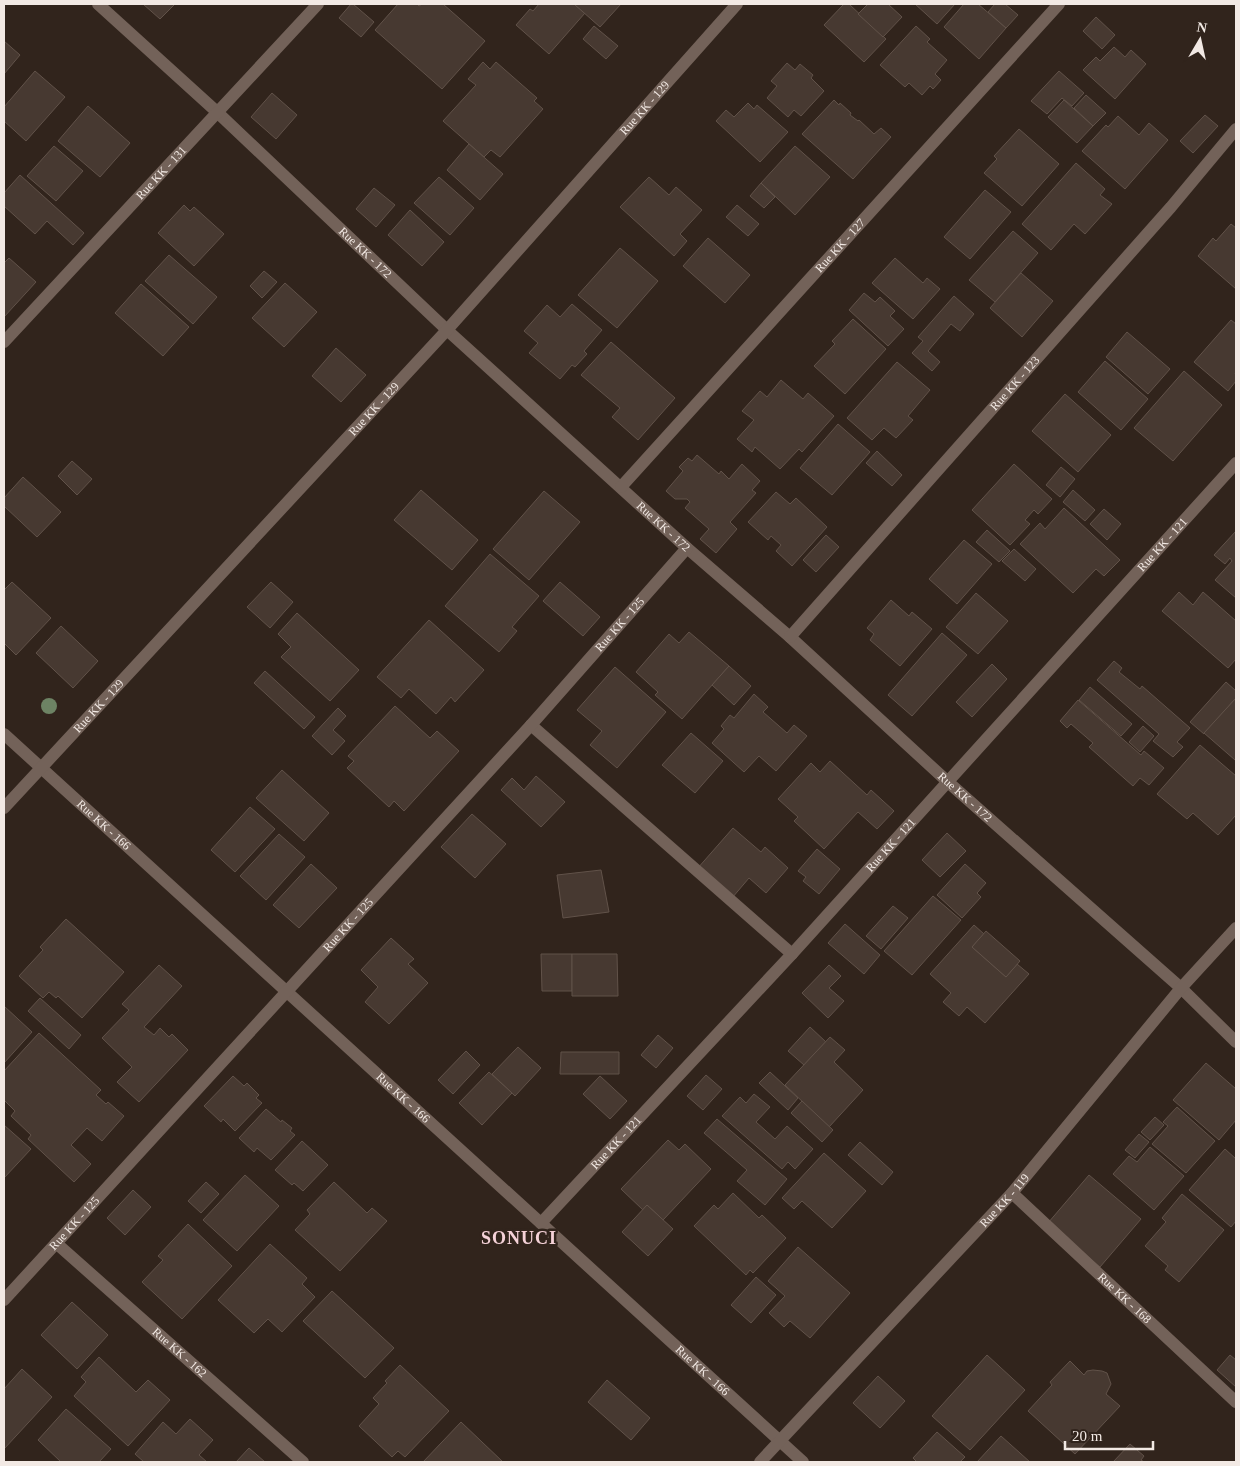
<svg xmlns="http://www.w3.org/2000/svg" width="1240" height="1466" font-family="Georgia,serif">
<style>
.building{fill:#473931;stroke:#615249}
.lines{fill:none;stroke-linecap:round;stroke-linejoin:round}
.minor{stroke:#736259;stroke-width:12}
.tree{fill:#6d8364}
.labels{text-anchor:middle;stroke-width:5;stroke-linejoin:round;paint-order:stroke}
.street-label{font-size:12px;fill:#f2e9e4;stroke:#31241c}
.district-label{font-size:18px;font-weight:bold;letter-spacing:1px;fill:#f5d2d8;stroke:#31241c}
</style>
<rect width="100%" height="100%" fill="#31241c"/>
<!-- building -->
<g class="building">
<path d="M143 4H175L160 19Z"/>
<path d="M351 4H353L374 22 361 37 339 18Z"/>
<path d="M398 4H417L419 6 422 4H443L485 41 442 89 375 30Z"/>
<path d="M539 4H574L585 13 549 54 516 25 530 9 533 11Z"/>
<path d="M574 4H621L600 27Z"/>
<path d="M844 4H849L886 39 864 62 824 25Z"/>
<path d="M868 4H888L902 17 883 37 858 14Z"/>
<path d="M915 4H955L937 24Z"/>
<path d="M964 4H978L1006 28 979 59 944 27Z"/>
<path d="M995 4H1005L1018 15 1006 28 988 12Z"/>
<path d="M1096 17 1115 35 1102 49 1083 31Z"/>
<path d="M594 26 618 46 606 59 583 39Z"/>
<path d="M916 26 930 39 927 42 947 60 935 74 941 80 933 89 930 86 922 95 909 83 905 87 880 65Z"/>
<path d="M4 41 20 55 4 74Z"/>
<path d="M1114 47 1125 57 1131 50 1146 64 1115 99 1083 70 1096 57 1100 61Z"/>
<path d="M483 62 490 69 496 62 537 98 534 101 543 109 500 157 491 150 484 157 443 121 476 85 468 79Z"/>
<path d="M787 63 795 70 800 64 813 75 811 78 824 91 801 116 794 110 788 117 767 98 777 86 771 81Z"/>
<path d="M35 71 65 97 26 141 4 121V107Z"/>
<path d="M1059 71 1084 93 1072 106 1062 98 1047 114 1031 101Z"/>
<path d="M272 93 297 115 276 139 251 117Z"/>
<path d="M1086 95 1106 113 1093 126 1074 108Z"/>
<path d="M834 100 839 105 840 103 851 113 850 115 858 121 859 120 874 134 881 128 891 137 853 179 802 134Z"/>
<path d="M1064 100 1093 126 1077 143 1048 117Z"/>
<path d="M748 103 754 109 757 105 788 132 760 162 716 121 726 110 734 117Z"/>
<path d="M88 106 130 143 100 177 58 141Z"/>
<path d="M1205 115 1218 126 1193 153 1180 141Z"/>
<path d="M1118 116 1139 135 1149 123 1168 140 1125 189 1082 151 1106 125 1108 127Z"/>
<path d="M1019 129 1059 164 1022 206 984 173 997 159 994 156Z"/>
<path d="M469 144 503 174 480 200 447 170Z"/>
<path d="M54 146 83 171 56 201 27 176Z"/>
<path d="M795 146 830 177 795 215 761 183Z"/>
<path d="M1076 163 1105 189 1100 195 1112 204 1085 234 1074 224 1051 250 1022 224Z"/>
<path d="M20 175 84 233 73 245 47 221 35 234 4 206V193Z"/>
<path d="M439 177 474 208 450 235 414 203Z"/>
<path d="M649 177 669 195 676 187 702 210 680 234 687 241 674 256 620 207Z"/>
<path d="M761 183 775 197 764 208 750 196Z"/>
<path d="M374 188 395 205 376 227 356 209Z"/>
<path d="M985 190 1011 212 970 259 944 237Z"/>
<path d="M184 205 190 211 194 207 224 234 194 266 158 233Z"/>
<path d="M737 205 759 224 748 236 726 217Z"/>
<path d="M410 210 444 242 422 266 388 235Z"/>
<path d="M1231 224 1236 228V289L1198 256 1213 238 1216 241Z"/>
<path d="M1013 231 1038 253 995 302 969 280Z"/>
<path d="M708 238 750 275 725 303 683 266Z"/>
<path d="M620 248 658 281 617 328 578 295Z"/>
<path d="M169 255 217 297 193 324 145 281Z"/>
<path d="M9 258 36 282 4 317V263Z"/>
<path d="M895 258 923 283 927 278 940 289 913 319 872 283Z"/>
<path d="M264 271 277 282 262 298 250 286Z"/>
<path d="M1021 273 1053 301 1022 337 990 308Z"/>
<path d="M285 283 317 312 284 347 252 318Z"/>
<path d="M141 284 189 327 163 356 115 313Z"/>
<path d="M864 293 875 302 880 297 895 311 890 316 904 329 888 346 849 310Z"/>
<path d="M954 296 974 314 960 331 951 324 928 351 940 362 932 371 912 353 923 341 918 337Z"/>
<path d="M572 304 602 330 584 351 587 354 575 367 572 365 560 379 529 353 538 343 524 331 547 305 560 317Z"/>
<path d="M853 319 886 349 845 394 814 366 835 344 832 341Z"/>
<path d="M1231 320 1236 324V372L1235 373 1236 375V381L1228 391 1194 362Z"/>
<path d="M1127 332 1170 369 1148 394 1106 357Z"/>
<path d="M611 342 675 398 638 440 612 417 620 408 581 375Z"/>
<path d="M336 348 366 375 341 402 312 376Z"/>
<path d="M1105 361 1148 399 1121 430 1078 392Z"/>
<path d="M897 362 930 390 908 416 913 420 896 438 884 428 872 440 847 418Z"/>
<path d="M1184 371 1222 405 1173 461 1134 428Z"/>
<path d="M781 380 803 399 808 393 834 416 802 452 799 449 780 469 755 447 752 452 737 439 754 420 742 411 760 391 767 397Z"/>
<path d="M1065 394 1111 435 1078 472 1032 431Z"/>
<path d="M838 424 870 452 832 495 800 468Z"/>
<path d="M877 451 902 475 892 486 866 463Z"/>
<path d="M697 455 719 474 721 471 729 479 742 464 760 481 752 490 756 493 730 522 737 529 716 553 700 539 709 529 685 508 690 502 687 499H675L666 491 683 471 679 467 688 458 692 461Z"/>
<path d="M72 461 92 479 77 495 58 476Z"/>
<path d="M1014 464 1052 499 1038 514 1034 510 1025 520 1030 524 1010 545 972 510Z"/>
<path d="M1061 467 1075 479 1060 497 1046 485Z"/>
<path d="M23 477 61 512 37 537 4 506V498Z"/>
<path d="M421 490 478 540 452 570 394 520Z"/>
<path d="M1073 490 1095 510 1085 521 1063 502Z"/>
<path d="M544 491 580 522 529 580 493 549Z"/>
<path d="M776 492 790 504 796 498 827 527 792 566 776 551 781 545 771 536 768 540 748 522Z"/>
<path d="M1064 508 1120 560 1104 576 1096 569 1073 593 1020 544 1040 523 1045 529Z"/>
<path d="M1104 509 1121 524 1107 540 1090 524Z"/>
<path d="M987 530 1010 551 999 562 976 542Z"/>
<path d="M1236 531V598L1215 580 1232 561 1230 558 1225 564 1214 555Z"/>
<path d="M826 535 839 547 816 572 803 560Z"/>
<path d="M964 540 992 564 957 604 929 579Z"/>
<path d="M1014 549 1036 569 1025 581 1002 561Z"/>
<path d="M490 554 539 596 512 627 517 631 499 652 445 606Z"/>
<path d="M12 582 51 618 16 655 4 643V590Z"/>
<path d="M271 582 293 602 270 628 247 607Z"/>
<path d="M560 582 600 617 583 636 543 601Z"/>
<path d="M1179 592 1193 605 1203 592 1236 621V659L1228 668 1162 611Z"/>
<path d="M976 593 1008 621 978 654 946 627Z"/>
<path d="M891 600 909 616 912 612 932 629 900 666 870 640 874 634 867 628Z"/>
<path d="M297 613 359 670 330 701 281 657 291 647 278 634Z"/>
<path d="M429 620 484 670 455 702 451 697 436 714 409 689 401 698 377 677Z"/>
<path d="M61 626 98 661 73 688 36 653Z"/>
<path d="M689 632 729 666 682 719 655 695 658 692 636 672 669 634 679 643Z"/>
<path d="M942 633 967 655 912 716 888 695Z"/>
<path d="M1114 661 1122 668 1119 672 1140 689 1142 686 1190 728 1177 742 1183 747 1173 757 1153 741 1159 734 1097 680Z"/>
<path d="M992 664 1007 679 972 717 956 702Z"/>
<path d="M729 666 751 686 734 705 712 685Z"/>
<path d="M615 667 666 712 617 768 590 745 602 731 577 710Z"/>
<path d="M265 671 315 717 304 729 254 683Z"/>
<path d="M1226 682 1236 691V698L1204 734 1190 722Z"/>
<path d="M1090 687 1132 724 1121 736 1079 700Z"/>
<path d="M754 694 768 707 763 712 787 733 794 725 807 736 776 771 759 756 744 772 712 743 724 729 721 726 730 715 734 718Z"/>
<path d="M1236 698V758L1235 760 1204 733Z"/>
<path d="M1078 700 1141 755 1144 751 1164 768 1149 785 1140 778 1133 786 1089 747 1093 743 1071 724 1067 728 1060 721Z"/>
<path d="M395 706 430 738 437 731 459 751 404 811 394 801 389 807 347 768 354 761 348 756Z"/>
<path d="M338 708 346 716 333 730 345 741 332 755 312 736Z"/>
<path d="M1143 726 1154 736 1140 752 1129 742Z"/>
<path d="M691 733 723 761 695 793 662 765Z"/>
<path d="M1200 745 1236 776V815L1218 835 1193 813 1187 819 1157 794Z"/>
<path d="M830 761 867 795 871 790 894 811 877 829 858 812 824 849 794 821 798 817 778 799 811 763 820 772Z"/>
<path d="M282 770 329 813 304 841 256 798Z"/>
<path d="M536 776 565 802 541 827 501 790 512 778 524 790Z"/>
<path d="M250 807 275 829 235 872 211 850Z"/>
<path d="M472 814 506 844 475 878 441 847Z"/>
<path d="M733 828 761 852 765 847 788 868 766 893 749 878 732 898 697 869Z"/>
<path d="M947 833 966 851 940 877 922 860Z"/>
<path d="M279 834 305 857 266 900 240 876Z"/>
<path d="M817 849 840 869 819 894 803 881 806 877 798 871Z"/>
<path d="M311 864 337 888 299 928 273 905Z"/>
<path d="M965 864 986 883 977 893 981 897 962 918 937 895Z"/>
<path d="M601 870 609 912 563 918 557 875Z"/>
<path d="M933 896 961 920 912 975 884 951Z"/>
<path d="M893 906 908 918 881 949 866 936Z"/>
<path d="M66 919 124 972 82 1018 58 996 56 998 49 992 43 998 19 976 43 950 40 947Z"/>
<path d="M845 924 880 955 864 974 828 943Z"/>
<path d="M974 925 984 934 972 947 1006 977 1017 964 1029 974 985 1023 967 1007 959 1016 943 1002 951 993 930 974Z"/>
<path d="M986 931 1020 961 1006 977 972 947Z"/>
<path d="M391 938 414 959 408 964 428 983 389 1024 365 1002 378 987 361 970Z"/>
<path d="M541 954H572V991H542Z"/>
<path d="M572 954H617L618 996H572Z"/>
<path d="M159 965 182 986 144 1027 154 1035 160 1028 169 1037 172 1034 188 1050 139 1102 117 1082 132 1067 102 1038 129 1010 122 1004Z"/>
<path d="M829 965 841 976 829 988 844 1001 828 1018 802 993Z"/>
<path d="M40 998 81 1035 69 1049 28 1011Z"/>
<path d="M4 1006 32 1032 4 1063Z"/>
<path d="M810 1027 826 1042 804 1065 788 1051Z"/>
<path d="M39 1033 101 1090 96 1095 106 1104 108 1102 124 1116 102 1141 87 1128 71 1145 91 1164 74 1182 28 1139 31 1135 11 1116 15 1111 4 1100V1071Z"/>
<path d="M658 1035 673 1048 656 1068 641 1055Z"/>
<path d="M830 1037 845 1050 834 1062 863 1090 829 1127 785 1085Z"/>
<path d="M518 1047 541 1068 515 1096 492 1074Z"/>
<path d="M466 1051 480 1065 453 1094 438 1080Z"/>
<path d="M561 1052H619V1074H560Z"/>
<path d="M1206 1063 1236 1089V1120L1219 1140 1173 1100Z"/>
<path d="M489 1072 512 1093 482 1125 459 1103Z"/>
<path d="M770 1072 798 1098 788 1110 759 1083Z"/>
<path d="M706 1075 722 1089 703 1110 687 1096Z"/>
<path d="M233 1076 244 1086 247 1083 259 1095 256 1098 262 1103 235 1131 223 1119 221 1122 204 1106Z"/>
<path d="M600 1076 627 1101 610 1119 583 1094Z"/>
<path d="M754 1094 770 1107 756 1122 775 1139 787 1126 813 1149 795 1169 788 1162 782 1169 722 1116 740 1097 746 1103Z"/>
<path d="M802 1101 833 1130 822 1142 791 1113Z"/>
<path d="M1177 1107 1215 1141 1186 1173 1152 1144 1168 1126 1163 1122Z"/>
<path d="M266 1109 281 1122 282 1120 292 1128 290 1131 295 1135 271 1160 257 1148 254 1152 239 1138Z"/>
<path d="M1155 1117 1164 1125 1150 1140 1141 1132Z"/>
<path d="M717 1119 787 1179 765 1205 737 1181 747 1170 704 1133Z"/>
<path d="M4 1125 31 1149 4 1178Z"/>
<path d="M1139 1134 1149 1142 1135 1158 1125 1150Z"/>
<path d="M668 1140 679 1150 685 1144 711 1169 663 1220 647 1205 643 1210 621 1189Z"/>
<path d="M302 1141 328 1165 303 1191 294 1183 292 1185 275 1170Z"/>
<path d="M860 1142 893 1172 882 1185 848 1155Z"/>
<path d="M1150 1147 1184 1176 1154 1210 1113 1174 1129 1156 1137 1162Z"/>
<path d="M1225 1149 1236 1159V1221L1231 1227 1189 1190Z"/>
<path d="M824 1153 866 1191 832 1228 802 1201 794 1209 782 1198Z"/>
<path d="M245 1175 279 1206 237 1251 203 1220Z"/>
<path d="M1089 1175 1141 1219 1100 1267 1048 1223Z"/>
<path d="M206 1182 219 1194 201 1213 188 1201Z"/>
<path d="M334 1182 367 1213 372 1208 387 1221 340 1271 295 1230 310 1214 307 1210Z"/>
<path d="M133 1190 151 1207 125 1235 107 1218Z"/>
<path d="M733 1193 759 1218 762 1215 786 1238 753 1273 750 1270 746 1275 694 1226 714 1205 718 1209Z"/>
<path d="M1182 1194 1224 1230 1179 1282 1165 1270 1168 1266 1145 1246 1166 1222 1162 1218Z"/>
<path d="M647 1205 673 1229 648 1256 622 1232Z"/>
<path d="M188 1224 232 1266 182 1319 142 1282 163 1260 158 1256Z"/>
<path d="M270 1244 307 1278 302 1284 315 1297 282 1332 268 1319 254 1333 218 1300Z"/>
<path d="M798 1247 850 1293 810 1338 790 1321 784 1327 769 1313 785 1296 768 1281Z"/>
<path d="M756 1277 776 1295 751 1323 731 1305Z"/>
<path d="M332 1291 394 1348 365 1378 303 1321Z"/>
<path d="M72 1302 108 1335 77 1369 41 1335Z"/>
<path d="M987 1355 1025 1390 970 1450 932 1416Z"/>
<path d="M1230 1355 1236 1360V1387L1217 1370Z"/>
<path d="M99 1357 136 1392 148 1380 170 1400 128 1446 74 1396 86 1382 81 1377Z"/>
<path d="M1070 1361 1084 1375 1087 1371 1093 1370 1102 1371 1107 1373 1111 1384 1106 1394 1120 1406 1075 1454 1028 1411 1052 1385 1050 1382Z"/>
<path d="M400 1365 449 1411 405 1457 398 1451 392 1457 359 1426 379 1404 373 1398 387 1383 385 1381Z"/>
<path d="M22 1369 52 1397 4 1449V1389Z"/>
<path d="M878 1376 905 1401 880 1428 853 1403Z"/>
<path d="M607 1380 650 1418 631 1440 588 1402Z"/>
<path d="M66 1409 111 1449 99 1462H61L38 1440Z"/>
<path d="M190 1419 213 1440 199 1455 207 1462H144L135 1454 163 1422 176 1434Z"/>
<path d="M461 1422 503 1462H423Z"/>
<path d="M937 1432 965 1457 960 1462H917L913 1458Z"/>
<path d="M1001 1436 1030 1462H977Z"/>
<path d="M1130 1444 1144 1456 1141 1460 1144 1462H1113Z"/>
<path d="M249 1448 265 1462H236Z"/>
</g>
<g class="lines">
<!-- minor -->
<g class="minor">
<path id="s1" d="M98 4 217 112 447 330 687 548 790 637 948 782 1181 988 1236 1042"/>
<path id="s2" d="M4 342 318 4"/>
<path id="s3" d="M621 487 1059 4"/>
<path id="s4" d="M790 637 1171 207 1236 129"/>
<path d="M531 725 792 954"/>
<path id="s5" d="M4 734 803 1462"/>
<path id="s6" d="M4 808 447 330 737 4"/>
<path id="s7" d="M1012 1193 1236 1402"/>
<path id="s8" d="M541 1223 792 954 1236 463"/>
<path id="s9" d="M56 1243 303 1462"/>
<path id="s10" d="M4 1300 531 725 687 548"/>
<path id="s11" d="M760 1462 1012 1193 1181 988 1236 928"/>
</g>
</g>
<!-- trees -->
<circle class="tree" cx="49" cy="706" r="8"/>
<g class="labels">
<!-- street labels -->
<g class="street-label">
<text dy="4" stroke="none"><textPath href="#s6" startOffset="949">Rue KK - 129</textPath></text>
<text dy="4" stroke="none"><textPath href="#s2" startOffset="231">Rue KK - 131</textPath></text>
<text dy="4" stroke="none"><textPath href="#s3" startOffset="326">Rue KK - 127</textPath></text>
<text dy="4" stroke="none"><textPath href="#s1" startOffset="365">Rue KK - 172</textPath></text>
<text dy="4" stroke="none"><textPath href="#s4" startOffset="339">Rue KK - 123</textPath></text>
<text dy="4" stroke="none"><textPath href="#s6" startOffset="544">Rue KK - 129</textPath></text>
<text dy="4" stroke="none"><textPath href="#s1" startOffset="770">Rue KK - 172</textPath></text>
<text dy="4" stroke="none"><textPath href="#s8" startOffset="920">Rue KK - 121</textPath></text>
<text dy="4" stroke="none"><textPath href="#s10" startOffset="914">Rue KK - 125</textPath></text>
<text dy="4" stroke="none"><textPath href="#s6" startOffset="139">Rue KK - 129</textPath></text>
<text dy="4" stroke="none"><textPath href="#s1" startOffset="1175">Rue KK - 172</textPath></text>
<text dy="4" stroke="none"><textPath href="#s5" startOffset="135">Rue KK - 166</textPath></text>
<text dy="4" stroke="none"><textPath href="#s8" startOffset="515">Rue KK - 121</textPath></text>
<text dy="4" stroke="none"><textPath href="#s10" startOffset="509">Rue KK - 125</textPath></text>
<text dy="4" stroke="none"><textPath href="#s5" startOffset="540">Rue KK - 166</textPath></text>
<text dy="4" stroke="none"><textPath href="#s8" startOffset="110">Rue KK - 121</textPath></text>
<text dy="4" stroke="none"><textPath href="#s11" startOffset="358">Rue KK - 119</textPath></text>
<text dy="4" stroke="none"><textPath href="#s10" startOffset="104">Rue KK - 125</textPath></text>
<text dy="4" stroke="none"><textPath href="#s7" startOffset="154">Rue KK - 168</textPath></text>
<text dy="4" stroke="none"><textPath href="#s9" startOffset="165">Rue KK - 162</textPath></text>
<text dy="4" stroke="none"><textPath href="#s5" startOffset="945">Rue KK - 166</textPath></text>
</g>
<!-- district labels -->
<g class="district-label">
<text x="519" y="1244">SONUCI</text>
</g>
</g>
<!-- border -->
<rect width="1240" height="1466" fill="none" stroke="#f2e9e4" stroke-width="10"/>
<!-- north arrow -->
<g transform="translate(1200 40) rotate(9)" stroke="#31241c" stroke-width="4" paint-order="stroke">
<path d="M0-4L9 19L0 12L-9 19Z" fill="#f2e9e4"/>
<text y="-8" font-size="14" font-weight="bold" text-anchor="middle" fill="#f2e9e4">N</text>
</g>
<!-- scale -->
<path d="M1065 1441v8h88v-8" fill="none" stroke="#f2e9e4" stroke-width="2.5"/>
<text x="1072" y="1441" font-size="15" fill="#f2e9e4" stroke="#31241c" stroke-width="4" paint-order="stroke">20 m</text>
</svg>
